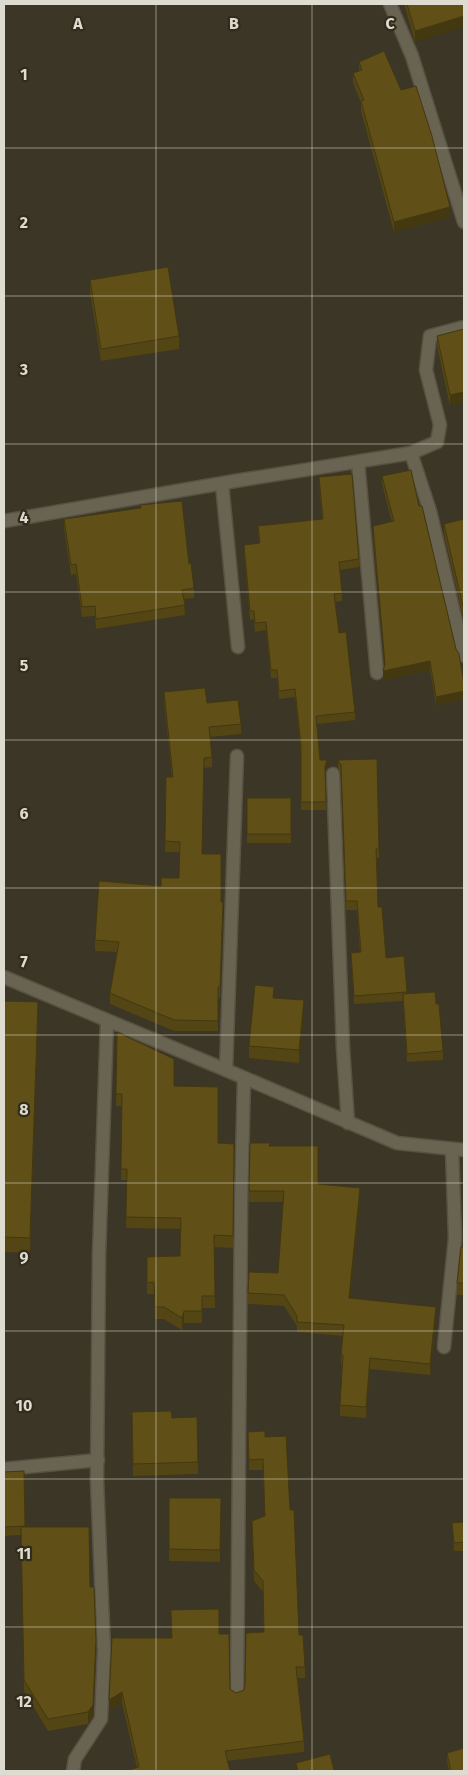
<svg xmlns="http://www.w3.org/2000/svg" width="468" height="1775" font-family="'Fira Sans',sans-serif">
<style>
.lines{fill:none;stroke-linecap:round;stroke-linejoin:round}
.street-casing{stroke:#575244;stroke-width:15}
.secondary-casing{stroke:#575244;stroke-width:15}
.street{stroke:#696452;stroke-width:12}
.secondary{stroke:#696452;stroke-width:12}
.wall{fill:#534514}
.shaded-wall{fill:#433810}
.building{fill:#605017;stroke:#433810}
.grid{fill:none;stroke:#dedbd1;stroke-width:1;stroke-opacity:0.55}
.grid-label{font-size:16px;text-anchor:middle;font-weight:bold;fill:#dedbd1;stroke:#312c1b;stroke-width:4.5;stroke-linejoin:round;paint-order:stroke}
</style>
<rect width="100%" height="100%" fill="#3b3625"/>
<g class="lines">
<defs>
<g id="street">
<path d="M390 4 412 56 464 222"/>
<path d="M411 453 430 511 464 656"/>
<path d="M358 462 377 673"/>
<path d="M222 484 238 647"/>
<path d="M4 521 235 481 411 453 437 442 440 425 426 370 430 336 464 327"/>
<path d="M333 774 343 1048 348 1123"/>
<path d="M226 1070 237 756"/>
<path d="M444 1347 455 1238 452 1149"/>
<path d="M4 1469 98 1460"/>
<path d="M237 1696 241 1205 244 1078"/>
<path d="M73 1771 75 1759 101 1719 104 1651 97 1480 99 1255 107 1022"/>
</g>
<path id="secondary" d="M4 977 226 1070 397 1143 464 1150"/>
</defs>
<!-- street casing -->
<use href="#street" class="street-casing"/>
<!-- secondary casing -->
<use href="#secondary" class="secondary-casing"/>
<!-- street -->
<use href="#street" class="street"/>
<!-- secondary -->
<use href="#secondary" class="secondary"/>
</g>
<!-- wall -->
<g class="wall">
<path d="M404 4H464L415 42Z"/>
<path d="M359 62 450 217 394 232 361 111V103L353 83V73L359 71Z"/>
<path d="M90 280 179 336V349L101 361 90 292Z"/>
<path d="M464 329 450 406 437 346V336Z"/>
<path d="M382 476 419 506 464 684V699L436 705 430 670 383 680 385 666 373 535V526L392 522 382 484Z"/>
<path d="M319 477 359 559V567L339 570 342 593V601L335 602 339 633 355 712V720L317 724 320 760 327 768 325 774 326 810H301V753L295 697 279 699 277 678H271L266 630 255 632 254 619 250 620 244 553V545L259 544 258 526 322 519 319 485Z"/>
<path d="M64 519 189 564 194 588V598L184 599 185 615 96 629 95 616 82 617 76 574 71 575 64 529Z"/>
<path d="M464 519V621L444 534V524Z"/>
<path d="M164 692 207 703 241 724V734L210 737 212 757V767L204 768 202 854H221L220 998H218V1031H174L110 1004V993L117 952 95 951V940L161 886 179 878 180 852H165L166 777H172L164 702Z"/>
<path d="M338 760 379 849V858H377L378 907 386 958 404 956 407 994 436 1004 443 1051V1060L407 1062 403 1001 354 1004 351 953 360 952 357 910H346L341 774 338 768Z"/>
<rect x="247" y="798" width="44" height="45"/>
<path d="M274 998 304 1012 299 1063 249 1058V1046Z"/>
<path d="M4 1001 38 1017 30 1253 4 1252Z"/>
<path d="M117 1032 174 1086 218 1143 234 1144 233 1248 214 1247 215 1308H202V1323H184L182 1330 164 1319H155L154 1294H147V1257L180 1256 181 1229 126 1228 127 1180H121L122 1106H116Z"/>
<path d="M250 1143 270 1146 318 1184 360 1199 350 1298 436 1318 430 1375 370 1369 366 1418 340 1416V1405L342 1366H341V1355L343 1336 297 1332V1326L284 1306 248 1304V1293L278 1273 283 1202H249Z"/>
<path d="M464 1247V1295H457V1283Z"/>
<path d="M132 1412 172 1418 198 1462V1474L133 1476Z"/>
<path d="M248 1432 265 1437 290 1510 299 1635 305 1667V1678H298L304 1741V1752L227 1761 137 1768 122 1703 109 1711 112 1638H171L219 1634 230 1689 236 1693 244 1690 264 1632 263 1592 254 1581 252 1532V1521L265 1517 263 1470H249Z"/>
<path d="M24 1471 25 1527 90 1587 96 1651 93 1716 88 1724 48 1731 24 1691 21 1535 4 1536V1472Z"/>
<path d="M169 1498H221L220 1562 169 1561Z"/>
<path d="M464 1522V1551H454L452 1523Z"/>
<path d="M447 1753 464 1771H449L447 1761Z"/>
</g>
<!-- shaded-wall -->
<g class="shaded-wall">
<path d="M464 16V27L415 42V31Z"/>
<path d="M450 207V217L394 232V222Z"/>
<path d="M464 392V402L450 406V395Z"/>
<path d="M430 661V670L383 680V671Z"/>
<path d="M464 691V699L436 705V697Z"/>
<path d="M327 760V768L325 774V766Z"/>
<path d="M304 1000V1012L299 1063V1050Z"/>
<path d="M38 1002V1017L30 1253V1238Z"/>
<path d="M360 1188V1199L349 1309V1298Z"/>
<path d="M436 1307V1318L430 1375V1364Z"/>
<path d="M184 1311V1323L182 1330V1318Z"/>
<path d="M370 1358V1369L366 1418V1407Z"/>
<path d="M96 1640 93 1716 88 1724V1712Z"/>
<path d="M122 1692V1703L109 1711V1700Z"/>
</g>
<!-- building -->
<g class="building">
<path d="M407 4H464V16L415 31Z"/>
<path d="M384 51 401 90 416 86 432 136 450 207 394 222 361 101 364 100 353 73 362 70 359 62Z"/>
<path d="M168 267 179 336 101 349 90 280Z"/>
<path d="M464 329V392L450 395 437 336Z"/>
<path d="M411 470 419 506H422L456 649 459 654 464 684V691L436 697 430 661 383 671 385 664 373 526 394 521 382 476Z"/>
<path d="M352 474 359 559 339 562 342 593 334 594 339 633 346 632 355 712 316 716 320 760H327L325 766 326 802H301V745L295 689 279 691 277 670H271L266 622 255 623 254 611H250L244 545 260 543 258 526 323 519 319 477Z"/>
<path d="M182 501 189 564 191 563 194 588 182 590 185 605 96 619 95 606 82 607 76 564 71 565 64 519 141 508 140 505Z"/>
<path d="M464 519V611L444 524Z"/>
<path d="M205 688 207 703 238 700 241 724 209 727 212 757 204 758 202 854H221V902H223L220 987H218V1021L174 1020 110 993 119 942 95 940 99 881 161 886V878H179L180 842 165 841 166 777H173L164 692Z"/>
<path d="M377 759 379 849H376L378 907H382L386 958 404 956 407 992 354 996 351 953 361 952 357 901H346L341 765 338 760Z"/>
<rect x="247" y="798" width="44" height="36"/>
<path d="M255 985 274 987 273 998 304 1000 299 1050 249 1046Z"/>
<path d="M435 992 436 1004H439L443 1051 407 1054 403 994Z"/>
<path d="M4 1001 38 1002 30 1238 4 1237Z"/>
<path d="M117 1032 174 1059V1086L218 1087V1143L234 1144 233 1236 214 1235 215 1296H202V1311H184L182 1318 164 1307H155L154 1282 147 1283V1257L180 1256 181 1218 126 1217 127 1169H121L122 1094H116Z"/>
<path d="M250 1143H270L269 1146H318V1184L360 1188 349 1298 436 1307 430 1364 370 1358 366 1407 340 1405 343 1355H341L344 1325 297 1322V1316L284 1295 248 1293 249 1272 278 1273 284 1191H249Z"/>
<path d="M461 1247H464V1283H457Z"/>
<path d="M171 1411 172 1418 197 1417 198 1462 133 1464 132 1412Z"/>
<path d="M265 1431V1437L286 1436 290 1510H294L299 1635H303L305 1667H296L304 1741 225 1751 230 1771H125L139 1767 122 1692 109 1700 112 1638H172L171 1610 219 1609V1634H229L230 1689 236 1693 244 1690 245 1685 246 1633 264 1632 263 1581 254 1570 252 1521 265 1516 263 1459 249 1460 248 1432Z"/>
<path d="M24 1471 25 1526 4 1527V1472Z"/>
<path d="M169 1498H221L220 1550 169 1549Z"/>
<path d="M464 1522V1542L454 1543 452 1523Z"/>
<path d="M21 1527H89L90 1587H94L96 1640 93 1705 88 1712 48 1719 24 1680Z"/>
<path d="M464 1748V1771H451L447 1753Z"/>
<path d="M330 1754 334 1771H298L296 1763Z"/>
</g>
<!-- grid -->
<path class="grid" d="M156 4V1771M312 4V1771M4 148H464M4 296H464M4 444H464M4 592H464M4 740H464M4 888H464M4 1035H464M4 1183H464M4 1331H464M4 1479H464M4 1627H464"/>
<g class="grid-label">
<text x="78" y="29">A</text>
<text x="234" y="29">B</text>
<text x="390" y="29">C</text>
<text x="24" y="80">1</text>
<text x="24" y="228">2</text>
<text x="24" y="375">3</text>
<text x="24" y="523">4</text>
<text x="24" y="671">5</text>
<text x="24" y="819">6</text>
<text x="24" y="967">7</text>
<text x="24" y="1115">8</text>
<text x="24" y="1263">9</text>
<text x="24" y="1411">10</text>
<text x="24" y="1559">11</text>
<text x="24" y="1707">12</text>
</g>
<!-- border -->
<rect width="468" height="1775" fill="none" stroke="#dedbd1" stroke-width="10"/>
</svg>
